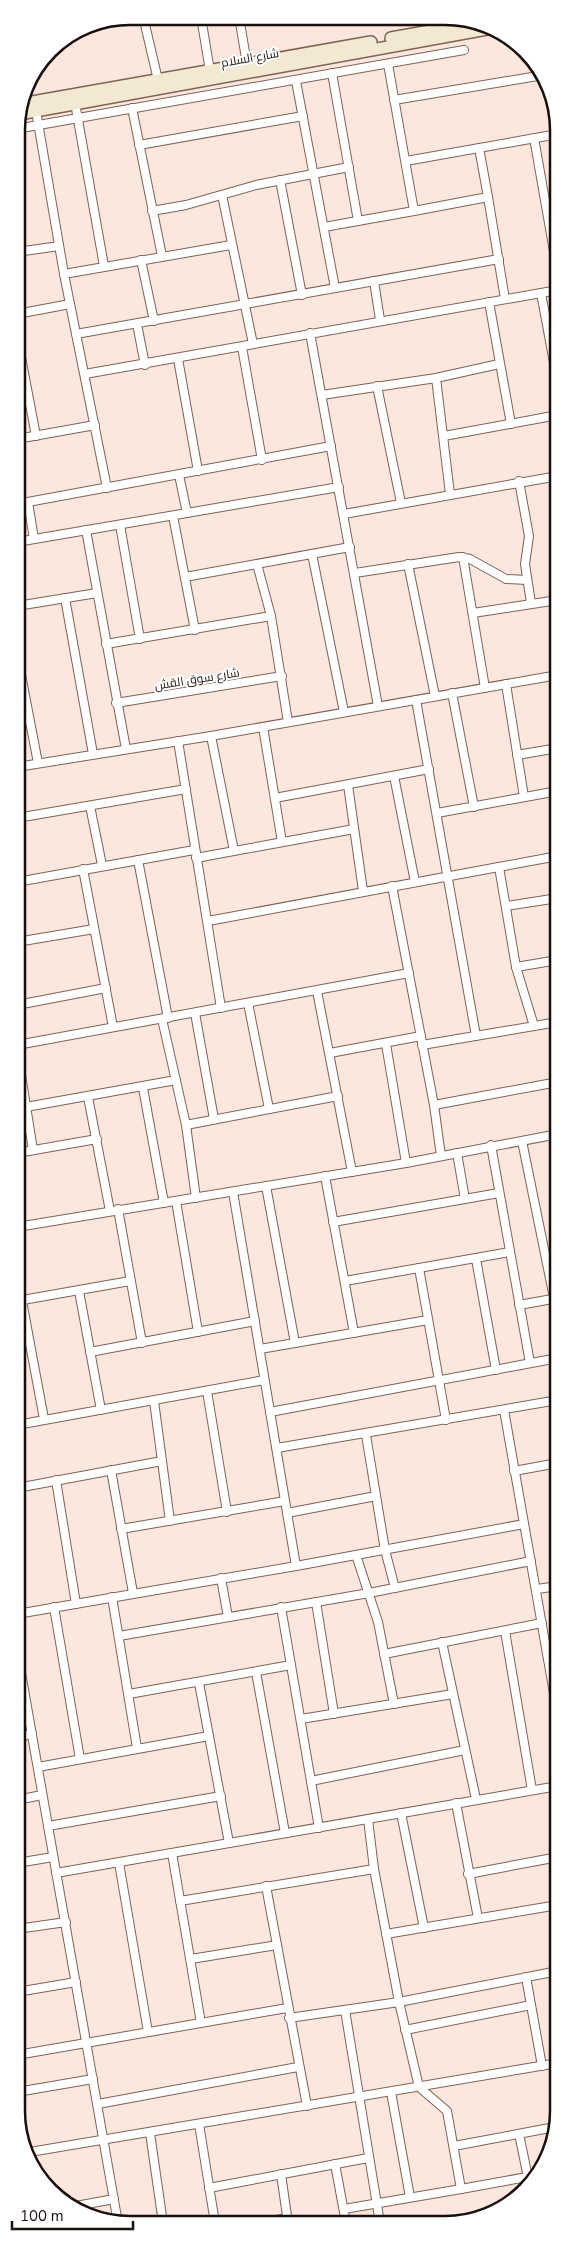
<svg xmlns="http://www.w3.org/2000/svg" width="575" height="2241" font-family="'Nunito Sans',Cairo,sans-serif">
<style>
.lines{fill:none;stroke-linecap:round;stroke-linejoin:round}
.minor-casing{stroke:#7e6254;stroke-width:10}
.secondary-casing{stroke:#7e6254;stroke-width:14}
.minor{stroke:#fff;stroke-width:8}
.secondary{stroke:#f3e9d2;stroke-width:11}
.labels{text-anchor:middle;stroke-width:4;stroke-linejoin:round;paint-order:stroke}
.street-label{font-size:12px;fill:#1a0f0a;stroke:#fff}
.rim{fill:none;stroke:#1a0f0a;stroke-width:2.5}
</style>
<rect width="100%" height="100%" fill="#fbe7de"/>
<g class="lines">
<defs>
<g id="minor">
<path d="M143 16 158 80"/>
<path d="M201 17 210 71"/>
<path d="M239 17 247 64"/>
<path d="M439 18 442 33"/>
<path d="M388 64 414 211 488 197 505 299"/>
<path d="M332 73 358 221"/>
<path d="M296 81 335 288"/>
<path d="M394 100 538 76"/>
<path d="M75 103 104 266"/>
<path d="M132 108 162 256"/>
<path d="M36 111 64 274 107 488"/>
<path d="M16 129 464 50"/>
<path d="M534 138 558 274"/>
<path d="M139 145 303 116"/>
<path d="M479 148 488 197"/>
<path d="M406 161 558 134"/>
<path d="M280 180 302 295"/>
<path d="M222 195 253 344"/>
<path d="M152 211 186 205 256 185 349 167"/>
<path d="M324 227 414 211"/>
<path d="M17 252 59 246"/>
<path d="M141 260 154 321"/>
<path d="M64 274 231 245"/>
<path d="M374 281 380 320"/>
<path d="M541 293 558 384"/>
<path d="M489 302 511 424"/>
<path d="M17 314 70 304"/>
<path d="M137 324 145 365"/>
<path d="M310 333 378 706"/>
<path d="M76 334 499 259"/>
<path d="M17 336 36 436"/>
<path d="M242 347 262 460"/>
<path d="M178 359 198 471"/>
<path d="M85 374 558 290"/>
<path d="M436 378 450 494"/>
<path d="M377 386 401 503"/>
<path d="M322 395 436 378 499 364"/>
<path d="M444 436 558 415"/>
<path d="M17 439 95 425"/>
<path d="M179 475 187 513"/>
<path d="M519 481 529 536 525 564 531 603"/>
<path d="M28 502 34 539"/>
<path d="M17 504 331 446"/>
<path d="M344 514 558 476"/>
<path d="M173 516 195 630"/>
<path d="M120 525 140 639"/>
<path d="M86 530 126 749"/>
<path d="M17 542 339 487"/>
<path d="M312 554 344 712"/>
<path d="M463 557 485 688"/>
<path d="M257 564 271 616 288 722"/>
<path d="M408 564 435 696"/>
<path d="M355 573 459 557 470 559 506 579 527 580"/>
<path d="M185 577 350 547"/>
<path d="M65 598 93 754"/>
<path d="M17 606 97 593"/>
<path d="M473 613 558 600"/>
<path d="M106 644 271 616"/>
<path d="M17 654 38 763"/>
<path d="M506 684 524 797"/>
<path d="M452 693 474 807"/>
<path d="M416 700 476 1036"/>
<path d="M116 703 282 676"/>
<path d="M17 722 29 720"/>
<path d="M263 727 282 842"/>
<path d="M211 736 234 851"/>
<path d="M178 741 221 1008"/>
<path d="M517 755 558 748"/>
<path d="M17 767 211 736 558 675"/>
<path d="M394 776 415 882"/>
<path d="M348 785 363 891"/>
<path d="M275 798 429 769"/>
<path d="M90 806 102 865"/>
<path d="M437 813 558 791"/>
<path d="M17 818 186 789"/>
<path d="M196 858 354 829"/>
<path d="M138 860 168 1018"/>
<path d="M499 867 516 967 534 1026"/>
<path d="M83 869 113 1027"/>
<path d="M17 882 194 850"/>
<path d="M392 886 434 1105 441 1156"/>
<path d="M506 906 558 898"/>
<path d="M208 921 558 856"/>
<path d="M17 942 94 929"/>
<path d="M516 967 558 960"/>
<path d="M317 991 352 1172"/>
<path d="M248 1003 269 1109"/>
<path d="M17 1005 106 988"/>
<path d="M195 1013 214 1119"/>
<path d="M162 1019 186 1125 196 1198"/>
<path d="M386 1044 406 1163"/>
<path d="M17 1045 409 973"/>
<path d="M422 1045 558 1022"/>
<path d="M17 1050 33 1150"/>
<path d="M330 1053 421 1036"/>
<path d="M143 1088 164 1203"/>
<path d="M88 1097 110 1211"/>
<path d="M434 1105 558 1082"/>
<path d="M26 1107 176 1080"/>
<path d="M186 1125 338 1096"/>
<path d="M522 1141 554 1298"/>
<path d="M491 1145 530 1363"/>
<path d="M17 1153 97 1139"/>
<path d="M457 1153 465 1199"/>
<path d="M325 1176 354 1333"/>
<path d="M266 1186 295 1343"/>
<path d="M176 1201 198 1332"/>
<path d="M118 1209 142 1343"/>
<path d="M333 1222 499 1193"/>
<path d="M17 1227 406 1163 558 1134"/>
<path d="M476 1259 496 1370"/>
<path d="M419 1268 446 1420"/>
<path d="M345 1281 510 1252"/>
<path d="M79 1291 101 1410"/>
<path d="M17 1301 130 1281"/>
<path d="M22 1301 44 1419"/>
<path d="M519 1305 558 1298"/>
<path d="M260 1349 428 1320"/>
<path d="M90 1352 255 1321"/>
<path d="M207 1391 227 1512"/>
<path d="M154 1401 170 1521"/>
<path d="M504 1410 558 1716"/>
<path d="M270 1412 558 1358"/>
<path d="M17 1425 264 1380"/>
<path d="M366 1435 385 1550 395 1588"/>
<path d="M277 1448 558 1400"/>
<path d="M111 1470 133 1593"/>
<path d="M514 1471 558 1463"/>
<path d="M56 1480 76 1604"/>
<path d="M17 1488 162 1461"/>
<path d="M287 1513 376 1496"/>
<path d="M121 1529 285 1501"/>
<path d="M356 1555 378 1622 394 1704"/>
<path d="M296 1566 524 1524"/>
<path d="M221 1578 228 1617"/>
<path d="M537 1589 558 1586"/>
<path d="M112 1597 137 1748"/>
<path d="M316 1602 334 1714"/>
<path d="M54 1607 80 1759"/>
<path d="M281 1607 319 1828"/>
<path d="M17 1614 296 1566 233 1192"/>
<path d="M505 1631 532 1790"/>
<path d="M119 1636 369 1593 531 1561"/>
<path d="M442 1642 476 1799"/>
<path d="M17 1650 118 2223"/>
<path d="M547 1650 558 1648"/>
<path d="M384 1654 542 1623"/>
<path d="M256 1672 285 1833"/>
<path d="M199 1683 229 1843"/>
<path d="M129 1694 291 1665"/>
<path d="M301 1719 453 1694"/>
<path d="M17 1737 32 1734"/>
<path d="M38 1767 209 1736"/>
<path d="M311 1781 465 1750"/>
<path d="M17 1800 42 1795"/>
<path d="M456 1803 478 1918"/>
<path d="M401 1813 424 1928"/>
<path d="M48 1826 221 1796"/>
<path d="M172 1853 201 2023"/>
<path d="M17 1863 53 1857"/>
<path d="M119 1863 148 2032"/>
<path d="M56 1873 558 1786"/>
<path d="M468 1874 558 1857"/>
<path d="M266 1886 307 2106"/>
<path d="M180 1901 374 1869"/>
<path d="M17 1929 66 1922"/>
<path d="M386 1934 558 1905"/>
<path d="M191 1959 277 1945"/>
<path d="M526 1977 542 2066"/>
<path d="M17 1992 76 1982"/>
<path d="M345 2010 380 2223"/>
<path d="M289 2018 399 2002 558 1971"/>
<path d="M405 2030 531 2005"/>
<path d="M17 2055 287 2008"/>
<path d="M17 2092 93 2079"/>
<path d="M391 2092 410 2197"/>
<path d="M98 2104 298 2067"/>
<path d="M199 2124 215 2223"/>
<path d="M150 2133 163 2223"/>
<path d="M519 2134 530 2187"/>
<path d="M454 2146 555 2127"/>
<path d="M30 2152 558 2063"/>
<path d="M335 2164 346 2223"/>
<path d="M281 2174 288 2223"/>
<path d="M209 2188 368 2158"/>
<path d="M461 2189 527 2177"/>
<path d="M76 2206 114 2199"/>
<path d="M344 2209 461 2189 447 2111 419 2087 399 2002 374 1869 368 1819"/>
<path d="M260 2223 287 2218"/>
</g>
<g id="secondary">
<path d="M391 38 476 23"/>
<path d="M21 104 371 42"/>
<path d="M19 114 487 29"/>
</g>
</defs>
<!-- minor casing -->
<use href="#minor" class="minor-casing"/>
<!-- secondary casing -->
<use href="#secondary" class="secondary-casing"/>
<!-- minor -->
<use href="#minor" class="minor"/>
<!-- secondary -->
<use href="#secondary" class="secondary"/>
</g>
<g class="labels">
<!-- street labels -->
<g class="street-label">
<text transform="translate(250 58) rotate(-10)" y="4">شارع السلام</text>
<text transform="translate(197 679) rotate(-9)" y="4">شارع سوق القش</text>
</g>
</g>
<!-- crop -->
<path d="M0 0H575V2241H0ZM130 25H445A105 105 0 0 1 550 130V2111A105 105 0 0 1 445 2216H130A105 105 0 0 1 25 2111V130A105 105 0 0 1 130 25Z" fill="#fff" fill-rule="evenodd"/>
<path class="rim" d="M130 25H445A105 105 0 0 1 550 130V2111A105 105 0 0 1 445 2216H130A105 105 0 0 1 25 2111V130A105 105 0 0 1 130 25Z"/>
<!-- scale -->
<path d="M12 2221v8h121v-8" fill="none" stroke="#1a0f0a" stroke-width="2.5"/>
<text x="20" y="2221" font-size="15" fill="#1a0f0a" stroke="#ffffff" stroke-width="4" paint-order="stroke">100 m</text>
</svg>
